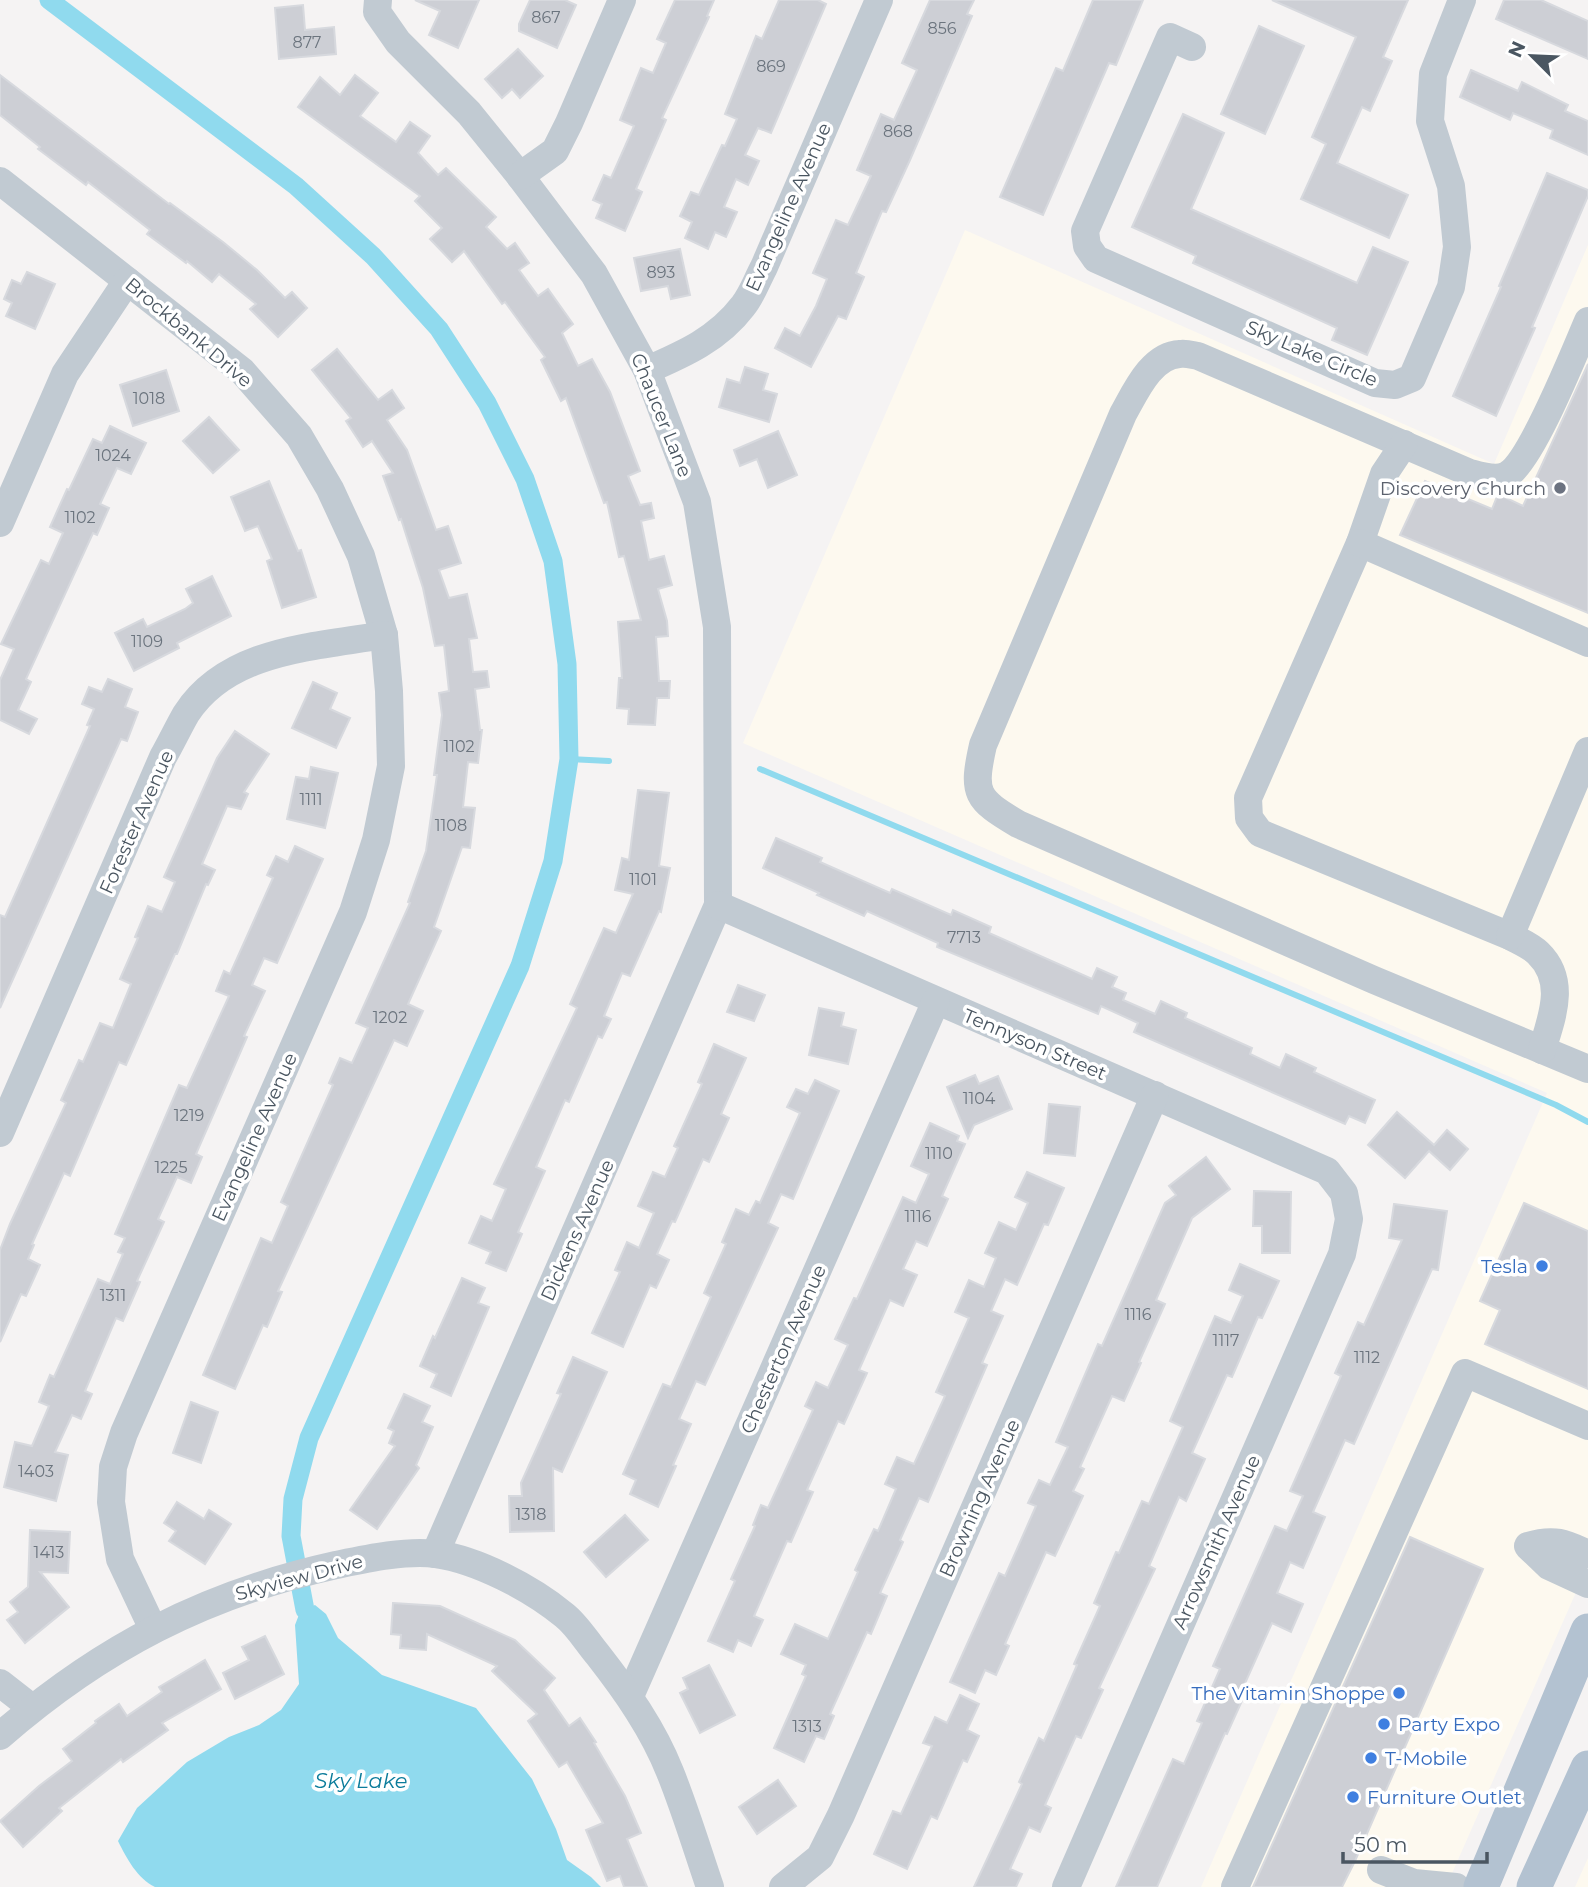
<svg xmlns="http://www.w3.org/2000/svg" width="1588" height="1887" font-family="Montserrat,sans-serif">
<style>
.commercial{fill:#fdf9ef}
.water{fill:#90daee}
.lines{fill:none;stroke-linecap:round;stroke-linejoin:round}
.stream{stroke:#90daee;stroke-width:6}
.canal{stroke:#90daee;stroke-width:19}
.building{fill:#cdcfd5;stroke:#d7d9de;stroke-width:2}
.minor{stroke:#c1cad2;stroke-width:28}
.major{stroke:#b3c2d1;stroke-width:35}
.worship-dot{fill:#6b7280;stroke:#fff;stroke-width:2.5}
.shop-dot{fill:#3f7fe0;stroke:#fff;stroke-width:2.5}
.labels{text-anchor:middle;stroke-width:7;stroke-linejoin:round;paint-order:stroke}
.number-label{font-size:16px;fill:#6b747e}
.street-label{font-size:19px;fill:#4a5661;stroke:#fff}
.worship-label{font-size:19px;fill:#5b616d;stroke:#fff;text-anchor:end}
.shop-label{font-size:19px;fill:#366cbe;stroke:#fff;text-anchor:start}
.water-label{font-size:21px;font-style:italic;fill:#0c7c9b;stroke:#fff}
</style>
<rect width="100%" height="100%" fill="#f5f3f3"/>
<!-- commercial -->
<g class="commercial">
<path d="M965 230 1494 464 1588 245V1565L1446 1887H1201L1547 1093 743 743Z"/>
<path d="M1588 1858V1887H1575Z"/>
</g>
<!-- water -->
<path class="water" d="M315 1605 326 1614 338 1638 382 1675 476 1708 532 1779 556 1829 567 1860 591 1877 601 1887H155C137 1878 127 1859 118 1841L137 1808 187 1762 229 1737 259 1725 281 1710 299 1684 295 1625 300 1612Z"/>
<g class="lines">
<!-- stream -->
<g class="stream">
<path d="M569 759 609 761"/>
<path d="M760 769 1556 1105 1588 1122"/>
</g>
<!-- canal -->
<path class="canal" d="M49 0 296 186 373 256 439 329 487 403 525 479 553 561 567 664 569 759 553 861 520 966 309 1438 293 1499 291 1536 305 1610"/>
</g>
<!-- building -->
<g class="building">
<path d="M415 0H479L458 48 429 35 440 11Z"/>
<path d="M530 0H565L576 5 557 48 519 31V24Z"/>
<path d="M675 0H714L707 16 709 17 662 118 666 120 636 189 642 192 625 231 596 218 602 204 593 200 604 175 611 178 634 126 620 120 641 68 653 73 666 43 657 39Z"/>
<path d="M779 0H818L826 4 771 133 758 128 745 155 759 161 748 185 736 179 724 207 737 212 726 237 715 232 708 249 685 238 692 222 680 216 691 192 699 195 722 145 725 146 737 119 725 114 756 36 762 39Z"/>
<path d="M930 0H974L967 14 972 16 910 160 886 212 882 211 856 273 864 277 846 319 838 316 811 367 775 348 785 328 800 336 816 306 827 279 813 273 836 220 848 225 871 176 857 170 881 114 894 120 917 70 902 63Z"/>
<path d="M1093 0H1143L1116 65 1109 63 1043 215 1000 197 1056 68 1063 71Z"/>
<path d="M1272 0H1408L1383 57 1392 61 1370 111 1362 107 1337 163 1408 195 1389 238 1301 199 1326 144 1312 137 1356 37Z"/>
<path d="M1504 0H1541L1588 21V59L1496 19Z"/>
<path d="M303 5 305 30 334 27 336 54 279 59 275 8Z"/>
<path d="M1259 26 1304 46 1265 134 1221 114Z"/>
<path d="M518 49 543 76 520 98 512 89 502 98 485 79Z"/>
<path d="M1471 70 1518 91 1522 82 1568 105 1565 111 1588 121V155L1550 138 1553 130 1513 113 1510 120 1460 97Z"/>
<path d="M0 75 169 204 170 203 223 242 257 270 285 298 292 292 307 308 278 337 250 309 256 304 219 274 212 282 187 261 186 263 147 234 150 230 88 182 86 185 38 149 40 147 0 115Z"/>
<path d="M355 75 378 93 360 116 396 142 410 122 430 136 418 153 438 175 446 168 496 217 486 227 507 249 515 243 529 263 519 270 538 296 548 289 573 324 562 333 578 366 592 359 610 392 640 471 628 476 640 505 651 503 654 518 641 521 649 560 664 556 672 585 658 589 667 621 668 636 656 637 659 681H670L669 698H657L655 725 628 724 629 709 617 708 619 678H622L618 622 641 620 624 556 619 557 607 502 604 503 566 398 561 401 541 360 545 357 505 302 502 304 464 251 452 262 430 239 442 228 415 201 420 196 298 107 320 77 340 95Z"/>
<path d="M1183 114 1224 133 1191 209 1357 283 1373 247 1408 262 1367 355 1332 340 1337 328 1193 263 1196 256 1132 227Z"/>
<path d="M1547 173 1588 190V196L1532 327 1535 328 1496 416 1453 396 1501 287 1499 286Z"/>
<path d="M680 249 690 295 671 299 668 286 641 291 634 258Z"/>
<path d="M27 272 55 284 35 329 6 316 12 303 4 299 12 280 21 284Z"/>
<path d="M337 349 378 400 392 390 404 408 387 420 407 450 436 530 448 526 461 563 439 570 449 598 467 594 477 638 469 639 473 672 487 671 489 687 475 689 480 730H482L478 763 468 762 463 807 475 808 470 848 462 847 434 927 441 931 408 1004 423 1011 407 1046 394 1040 278 1291 282 1292 267 1327 263 1325 235 1389 203 1375 261 1238 272 1243 288 1206 281 1202 333 1085 329 1083 340 1058 352 1063 368 1028 356 1023 410 903 408 902 426 851 437 775H434L442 715 439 693 449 691 444 645 435 646 423 588 401 519 399 520 383 476 393 473 372 441 363 447 346 421 351 418 312 370Z"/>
<path d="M1588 364V613L1400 535 1425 481 1492 509 1498 494 1523 506Z"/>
<path d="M745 367 768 374 763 390 777 394 769 422 719 407 727 379 740 383Z"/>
<path d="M166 370 179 411 133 426 120 385Z"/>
<path d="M209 417 239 450 213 473 183 441Z"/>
<path d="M110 426 146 443 131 474 117 468 100 504 109 508 97 535 93 533 26 679 31 682 18 710 37 719 29 734 0 720V680L14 649 1 644 41 560 49 564 63 533 50 527 67 489 69 490 93 439 102 443Z"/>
<path d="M778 431 797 475 768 488 757 459 740 466 734 450Z"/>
<path d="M269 481 298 551 301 550 316 597 282 608 267 561 272 559 258 526 245 531 231 497Z"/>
<path d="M212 576 231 616 177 643 179 648 134 671 115 633 143 619 147 627 185 609 193 603 186 589Z"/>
<path d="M108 679 132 689 125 707 138 712 127 741 121 739 0 1008V915L5 917 90 726 87 725 94 709 82 704 89 687 102 692Z"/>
<path d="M313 682 337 693 330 709 350 718 336 748 292 728Z"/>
<path d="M235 731 269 754 244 792 248 794 241 809 227 806 202 864 215 870 208 885 206 884 177 954H175L126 1065 119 1062 70 1176 64 1173 32 1244 34 1245 28 1259 40 1265 26 1296 21 1294 0 1342V1250L10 1224 66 1103 61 1100 79 1060 83 1062 100 1023 113 1028 131 984 120 979 138 938 135 937 148 906 162 912 175 882 164 877 217 758Z"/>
<path d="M311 767 338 773 325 828 287 819 296 777 309 779Z"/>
<path d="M638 790 669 793 659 866 670 868 661 912 659 911 630 976 622 973 604 1016 611 1019 602 1038 598 1036 569 1102 565 1100 536 1167 545 1171 518 1232 522 1234 506 1271 486 1263 491 1252 469 1243 481 1216 492 1221 506 1189 494 1184 577 1008 570 1004 604 928 616 933 633 894 615 890 622 858 629 860Z"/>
<path d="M776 838 822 858 820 862 890 893 892 889 951 915 953 910 991 927 989 933 1092 979 1097 968 1117 977 1112 987 1126 993 1123 1000 1155 1014 1161 1001 1187 1013 1185 1018 1252 1048 1250 1054 1280 1068 1286 1054 1316 1068 1314 1072 1375 1100 1365 1123 1349 1116 1345 1124 1134 1032 1138 1023 1101 1006 1098 1014 937 947 938 943 867 911 864 916 817 895 819 893 763 868Z"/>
<path d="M295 846 323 859 277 963 264 958 252 985 265 991 244 1036 247 1037 196 1154 202 1157 191 1183 177 1177 158 1219 164 1222 137 1281 140 1282 123 1321 116 1318 85 1391 92 1394 81 1419 72 1415 55 1452 68 1455 56 1501 4 1487 15 1442 32 1446 49 1406 39 1402 50 1375 54 1377 98 1279 110 1284 123 1254 118 1252 125 1238 115 1234 179 1085 187 1088 229 996 216 991 224 971 230 974 273 878 267 875 276 856 288 862Z"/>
<path d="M738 985 765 995 754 1021 727 1012Z"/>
<path d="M819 1008 844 1013 841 1026 856 1030 848 1064 809 1055Z"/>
<path d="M714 1044 746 1058 721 1114 729 1118 709 1162 703 1159 675 1222 672 1221 657 1254 669 1260 656 1288 650 1285 623 1347 592 1333 620 1272 615 1270 627 1242 639 1248 654 1213 638 1206 653 1172 665 1177 678 1148 674 1146 702 1084 698 1082Z"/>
<path d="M975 1075 979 1084 998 1076 1012 1109 974 1125 968 1138 947 1087Z"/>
<path d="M815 1080 839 1091 793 1199 781 1194 768 1223 778 1228 705 1385 696 1381 679 1419 691 1424 673 1465 676 1466 658 1507 630 1494 636 1480 623 1474 663 1384 671 1387 711 1297 704 1293 726 1244 722 1242 736 1209 749 1215 756 1201 760 1203 800 1113 787 1107 796 1089 808 1094Z"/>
<path d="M1049 1104 1080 1107 1075 1156 1044 1153Z"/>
<path d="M1397 1112 1434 1145 1447 1130 1468 1149 1450 1170 1429 1151 1405 1178 1368 1145Z"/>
<path d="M930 1123 959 1136 957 1141 965 1144 942 1196 948 1199 927 1246 916 1241 903 1269 917 1275 903 1306 890 1300 859 1370 867 1373 844 1424 838 1421 807 1490 813 1492 791 1542 787 1541 754 1616 763 1620 751 1646 738 1640 733 1652 708 1641 735 1581 731 1579 755 1526 753 1525 761 1505 768 1508 813 1410 805 1406 816 1382 828 1388 848 1345 835 1339 854 1298 857 1299 903 1197 916 1203 929 1174 911 1166Z"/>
<path d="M1206 1157 1230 1189 1192 1218 1156 1300 1165 1304 1139 1362 1141 1363 1124 1401 1112 1396 1080 1467 1084 1469 1073 1491 1083 1496 1055 1556 1046 1552 1005 1644 1009 1646 996 1675 985 1670 975 1693 950 1682 999 1573 1005 1576 1036 1506 1028 1503 1039 1480 1050 1485 1068 1447 1056 1442 1098 1344 1102 1346 1165 1203 1176 1195 1169 1186Z"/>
<path d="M1027 1172 1064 1188 1048 1225 1044 1224 1017 1285 1005 1279 991 1311 1003 1316 982 1363 987 1365 928 1502 919 1498 900 1540 903 1542 880 1593 887 1596 871 1634 867 1632 830 1714 834 1716 824 1739 816 1736 804 1762 774 1748 806 1676 802 1674 806 1665 781 1654 795 1624 828 1639 858 1572 855 1570 874 1529 878 1531 896 1489 885 1484 897 1457 914 1464 945 1396 936 1392 969 1318 955 1312 969 1280 984 1287 996 1258 985 1253 999 1222 1016 1230 1028 1203 1015 1197Z"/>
<path d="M1254 1191 1291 1192 1290 1253H1262V1226H1253Z"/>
<path d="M1524 1203 1588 1231V1389L1485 1344 1500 1310 1480 1301Z"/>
<path d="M1394 1204 1447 1211 1438 1270 1432 1269 1354 1444 1345 1440 1313 1512 1325 1517 1303 1568 1290 1562 1277 1593 1303 1604 1291 1632 1272 1623 1242 1690 1246 1692 1227 1734 1225 1733 1157 1887H1116L1173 1759 1184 1764 1202 1723 1197 1721 1220 1669 1213 1666 1275 1526 1287 1531 1303 1496 1290 1491 1341 1376 1335 1373 1358 1322 1364 1325 1402 1240 1389 1238Z"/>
<path d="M1240 1264 1279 1281 1262 1318 1258 1317 1232 1377 1227 1375 1192 1453 1205 1459 1186 1501 1179 1497 1149 1566 1155 1569 1099 1688 1103 1690 1081 1738 1076 1736 1045 1805 1051 1808 1040 1832 1029 1827 1010 1869 1022 1874 1016 1887H974L1022 1784 1019 1782 1039 1738 1044 1741 1077 1665 1074 1664 1100 1606 1094 1603 1116 1552 1119 1553 1142 1501 1149 1504 1183 1427 1170 1421 1215 1316 1231 1323 1243 1296 1229 1290Z"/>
<path d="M462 1278 485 1288 478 1303 489 1307 451 1396 431 1387 437 1374 420 1366 433 1336 435 1338Z"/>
<path d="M573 1357 607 1372 562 1472 553 1468 554 1531 510 1532 509 1496H522L521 1483 561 1394 557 1393Z"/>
<path d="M404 1394 430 1406 422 1422 433 1427 416 1465 419 1468 377 1529 350 1510 395 1446 389 1443 394 1431 388 1428Z"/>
<path d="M191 1402 218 1412 201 1463 173 1453Z"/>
<path d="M177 1502 204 1519 209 1510 231 1524 205 1564 169 1541 176 1531 164 1523Z"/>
<path d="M625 1515 648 1540 606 1577 584 1552Z"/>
<path d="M30 1530 70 1532 68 1573 40 1572 69 1607 25 1643 7 1620 18 1612 10 1602 28 1587Z"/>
<path d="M1410 1537 1483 1569 1355 1861 1342 1887H1253Z"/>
<path d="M393 1603 440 1606 515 1640 555 1678 544 1690 569 1726 580 1718 596 1742 594 1743 625 1796 641 1833 627 1839 647 1887H624L620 1876 607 1881 586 1830 603 1823 567 1762 559 1767 528 1721 537 1714 492 1671 497 1666 427 1634 426 1650 400 1648 401 1635 391 1634Z"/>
<path d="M265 1636 284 1674 235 1699 223 1673 249 1660 242 1647Z"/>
<path d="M205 1660 221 1689 162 1723 168 1730 123 1762 121 1759 59 1808 62 1811 23 1847 0 1821 39 1786 72 1761 63 1749 96 1723 95 1721 119 1704 127 1716 162 1692 159 1687Z"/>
<path d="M709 1665 735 1715 700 1733 680 1693 688 1689 683 1678Z"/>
<path d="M960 1695 979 1704 967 1730 979 1736 967 1762 963 1760 937 1819 931 1816 907 1869 874 1854 893 1811 901 1814 932 1746 923 1743 935 1717 947 1723Z"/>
<path d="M778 1780 796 1806 757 1834 739 1807Z"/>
</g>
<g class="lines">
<!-- minor -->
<g class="minor">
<path d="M378 0 377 12 398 42 469 113 520 176 594 274 647 370 697 502 717 627 718 905 435 1554"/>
<path d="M1192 47 1170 37 1085 231 1087 246 1096 259 1375 383 1395 385 1412 378 1451 287 1457 247 1451 186 1430 121 1433 74 1462 0"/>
<path d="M520 176 555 151 569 123 622 0"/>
<path d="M0 181 242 371 299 436 330 489 361 556 384 635 389 691 391 766 376 840 353 912 124 1433 113 1467 111 1502 120 1559 153 1629"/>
<path d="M1588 321C1575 351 1531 462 1507 475 1497 481 1481 476 1470 473L1198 356C1192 355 1186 353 1180 354 1151 355 1135 393 1123 414L983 745C972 794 976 799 1018 824L1374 980 1588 1069"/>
<path d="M647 370C684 354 718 339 743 306 752 295 757 280 764 267L879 0"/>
<path d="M1404 444 1384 474 1360 543 1248 798 1249 818 1260 833 1510 936C1519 941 1531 946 1538 953 1567 981 1552 1017 1542 1050"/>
<path d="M0 523 65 374 127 281"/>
<path d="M1360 543 1588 643"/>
<path d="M718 905 1327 1171 1344 1193 1349 1219 1342 1254 1066 1887"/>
<path d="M1510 936 1588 751"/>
<path d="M0 1133 163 757C171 743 178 728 186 714 228 649 315 647 384 635"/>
<path d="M1588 1554C1565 1543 1554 1538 1528 1546L1549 1566 1588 1584"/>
<path d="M0 1683 32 1708"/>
<path d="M630 1696 936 1001"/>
<path d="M0 1736C101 1648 205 1594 336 1565 365 1559 406 1550 436 1554 478 1560 531 1588 564 1615 577 1625 587 1642 598 1655 626 1691 653 1729 670 1772 685 1809 697 1849 710 1887"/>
<path d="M1381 1870 1414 1883 1456 1887"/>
<path d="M783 1887 820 1857 841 1815 1155 1095"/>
<path d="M1235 1887 1465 1373 1588 1426"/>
</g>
<!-- major -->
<g class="major">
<path d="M1481 1887 1588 1631"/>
<path d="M1534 1887 1588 1768"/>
</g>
</g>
<!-- markers -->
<circle class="worship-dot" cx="1560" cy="488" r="7"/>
<g class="shop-dot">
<circle cx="1542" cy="1266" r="7"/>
<circle cx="1399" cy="1693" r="7"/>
<circle cx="1384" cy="1724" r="7"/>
<circle cx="1371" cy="1758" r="7"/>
<circle cx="1353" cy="1797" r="7"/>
</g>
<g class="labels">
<!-- number labels -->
<g class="number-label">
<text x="546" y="23">867</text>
<text x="942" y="34">856</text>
<text x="307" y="48">877</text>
<text x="771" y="72">869</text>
<text x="898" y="137">868</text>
<text x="661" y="278">893</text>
<text x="149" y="404">1018</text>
<text x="113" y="461">1024</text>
<text x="80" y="523">1102</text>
<text x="147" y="647">1109</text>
<text x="459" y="752">1102</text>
<text x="311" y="805">1111</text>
<text x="451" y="831">1108</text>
<text x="643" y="885">1101</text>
<text x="964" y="943">7713</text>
<text x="390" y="1023">1202</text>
<text x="979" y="1104">1104</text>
<text x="189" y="1121">1219</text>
<text x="939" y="1159">1110</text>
<text x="171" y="1173">1225</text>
<text x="918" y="1222">1116</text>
<text x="113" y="1301">1311</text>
<text x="1138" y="1320">1116</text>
<text x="1226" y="1346">1117</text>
<text x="1367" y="1363">1112</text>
<text x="36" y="1477">1403</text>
<text x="531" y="1520">1318</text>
<text x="49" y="1558">1413</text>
<text x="807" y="1732">1313</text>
</g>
<!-- street labels -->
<g class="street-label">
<text transform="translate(788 207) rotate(-66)" y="7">Evangeline Avenue</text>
<text transform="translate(189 332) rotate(40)" y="7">Brockbank Drive</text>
<text transform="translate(1312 353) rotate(23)" y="7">Sky Lake Circle</text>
<text transform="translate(662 415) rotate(68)" y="7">Chaucer Lane</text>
<text transform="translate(136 822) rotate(-66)" y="7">Forester Avenue</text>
<text transform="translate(1035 1044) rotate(23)" y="7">Tennyson Street</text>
<text transform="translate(254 1137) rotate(-66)" y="7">Evangeline Avenue</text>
<text transform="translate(577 1230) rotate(-66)" y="7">Dickens Avenue</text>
<text transform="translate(783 1349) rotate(-66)" y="7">Chesterton Avenue</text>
<text transform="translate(979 1498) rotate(-66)" y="7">Browning Avenue</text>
<text transform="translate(1216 1542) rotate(-66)" y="7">Arrowsmith Avenue</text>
<text transform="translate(299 1577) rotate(-15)" y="7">Skyview Drive</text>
</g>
<!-- worship labels -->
<g class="worship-label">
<text x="1546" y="495">Discovery Church</text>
</g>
<!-- shop labels -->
<g class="shop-label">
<text x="1528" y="1273" text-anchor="end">Tesla</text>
<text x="1385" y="1700" text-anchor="end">The Vitamin Shoppe</text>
<text x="1398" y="1731">Party Expo</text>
<text x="1385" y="1765">T-Mobile</text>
<text x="1367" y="1804">Furniture Outlet</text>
</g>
<!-- water labels -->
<g class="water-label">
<text x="361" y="1788">Sky Lake</text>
</g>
</g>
<!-- north arrow -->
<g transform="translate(1532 56) rotate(294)" stroke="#ffffff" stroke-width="5" paint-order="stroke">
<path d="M0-5L12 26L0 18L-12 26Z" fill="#4a5661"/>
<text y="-10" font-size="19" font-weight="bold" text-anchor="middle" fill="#4a5661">N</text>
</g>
<!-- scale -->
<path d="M1343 1852v10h144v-10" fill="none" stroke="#4a5661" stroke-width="3.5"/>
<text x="1354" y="1852" font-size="21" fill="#4a5661" stroke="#ffffff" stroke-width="5" paint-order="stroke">50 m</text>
</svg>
